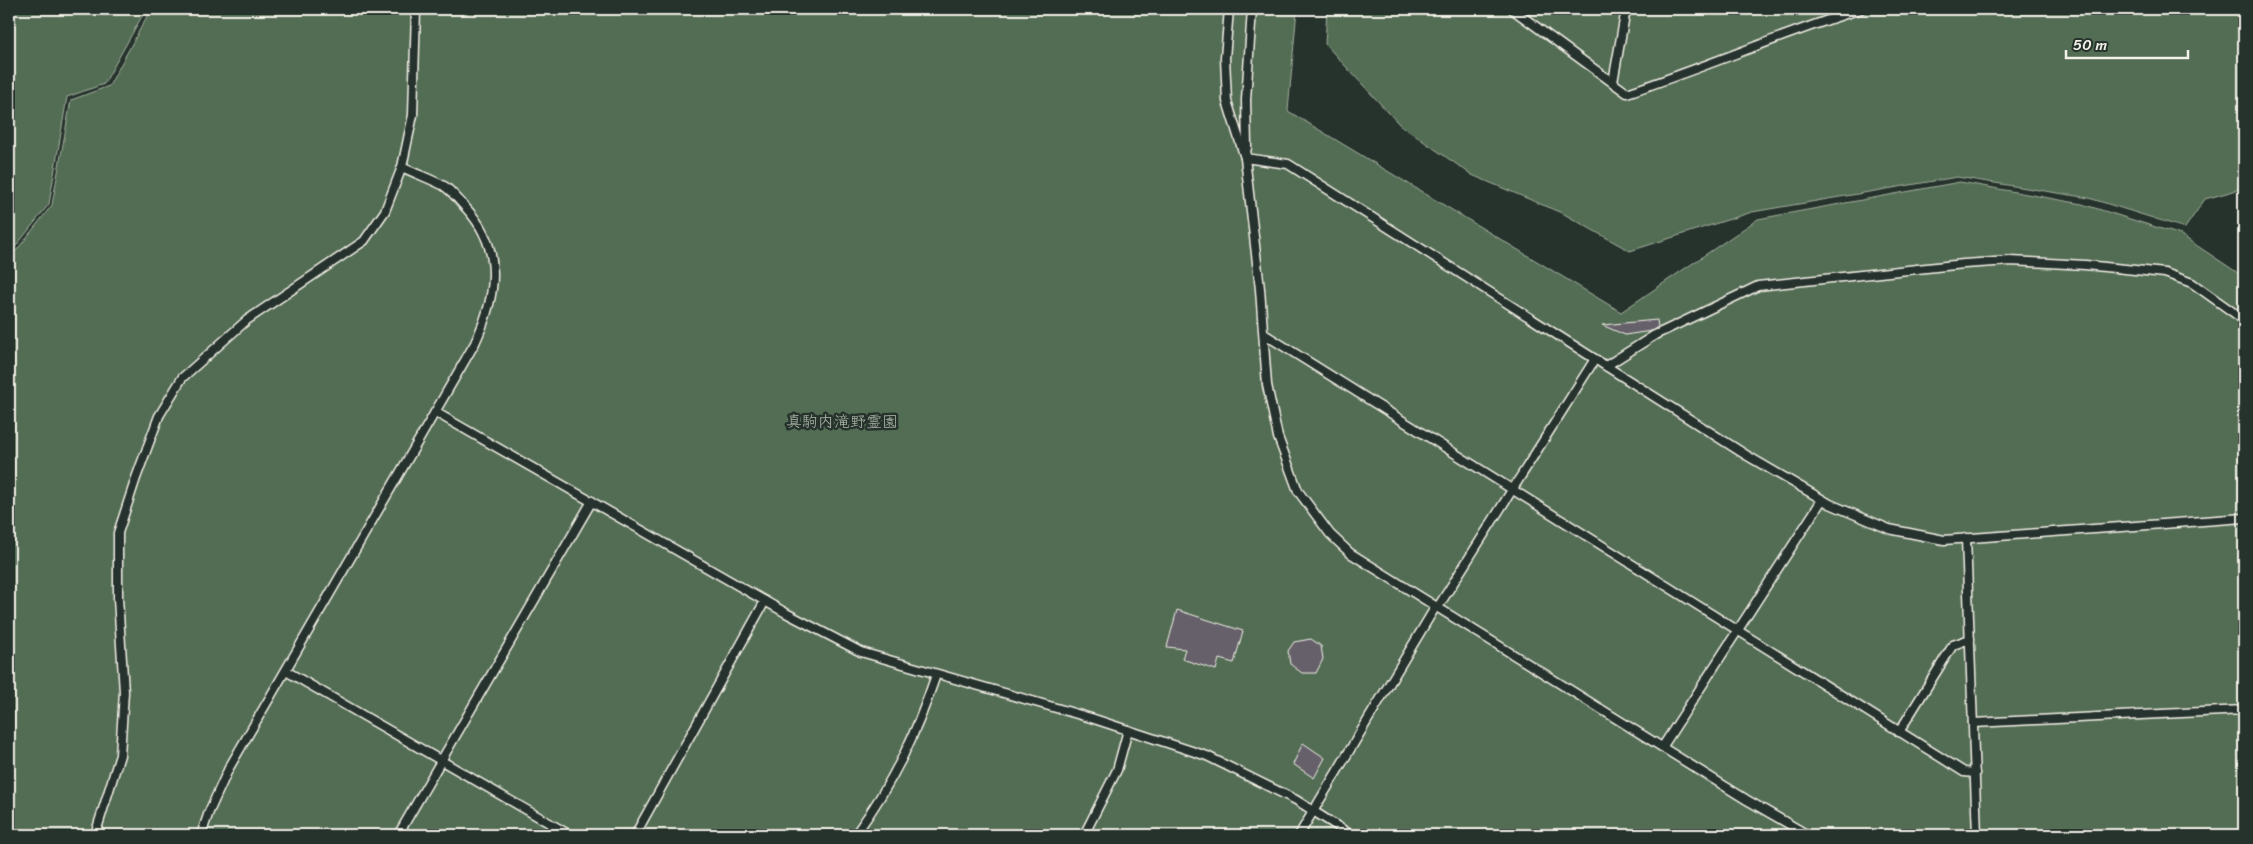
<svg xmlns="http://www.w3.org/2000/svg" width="2253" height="844" font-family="Sriracha,'Klee One',sans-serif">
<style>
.green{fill:#536d54;stroke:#a4af9e}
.building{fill:#65616b;stroke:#f4f1e8}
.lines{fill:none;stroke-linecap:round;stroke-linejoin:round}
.lane-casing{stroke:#f4f1e8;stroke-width:11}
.lane{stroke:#26332d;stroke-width:8}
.labels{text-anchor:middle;stroke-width:5;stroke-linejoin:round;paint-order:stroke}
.park-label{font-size:16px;fill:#b4bcad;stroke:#26332d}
</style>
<rect width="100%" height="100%" fill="#26332d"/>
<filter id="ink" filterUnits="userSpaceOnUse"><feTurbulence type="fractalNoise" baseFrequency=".02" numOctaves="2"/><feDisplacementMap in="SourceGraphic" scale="10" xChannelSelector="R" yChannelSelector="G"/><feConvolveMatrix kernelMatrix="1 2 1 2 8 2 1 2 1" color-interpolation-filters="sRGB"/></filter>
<g filter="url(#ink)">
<!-- green -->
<g class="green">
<path d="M9 9H146L104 84 67 97 49 204 9 255Z"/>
<path d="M151 9H1297L1288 111 1621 312 1758 219 1960 182 2082 204 2181 235 2244 277V835H9V260L52 205 71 100 109 86Z"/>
<path d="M1327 9H2244V188L2205 199 2185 228 2089 198 1957 177 1752 212 1630 251 1564 214 1472 175 1400 125 1325 44Z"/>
</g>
<!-- building -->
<g class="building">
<path d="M1657 320 1658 327 1651 331 1625 335 1602 325Z"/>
<path d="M1177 610 1243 631 1234 663 1219 659 1216 670 1182 659 1185 649 1167 647Z"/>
<path d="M1311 639 1321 646 1323 659 1316 673H1302L1290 664 1288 651 1294 642Z"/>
<path d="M1303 743 1325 758 1314 778 1293 764Z"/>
</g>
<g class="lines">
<defs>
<g id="lane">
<path d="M1229 9 1225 58 1227 101 1245 158 1247 147 1246 100 1252 9"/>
<path d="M1512 9 1627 93C1706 67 1782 34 1861 9"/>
<path d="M1613 82 1626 9"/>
<path d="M1264 334 1964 772 1975 773"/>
<path d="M1606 366 1655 335 1758 286 1964 264 2010 261 2085 265 2165 273 2192 283 2244 320"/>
<path d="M435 412 786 613 861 652 1091 718 1207 756 1296 800 1351 835"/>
<path d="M1966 538 1977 835"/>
<path d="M1438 607 1595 359"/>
<path d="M286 671 570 835"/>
<path d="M1973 723 2244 710"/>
<path d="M1899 732 1953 645 1970 639"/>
<path d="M1663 746 1822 500"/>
<path d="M95 835 120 755 124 692 118 598V533L136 478 159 416 182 378 247 320 364 241 385 211 402 167 413 115 416 9"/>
<path d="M201 835 209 812 229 768 475 343C497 296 504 249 466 208 459 201 452 191 444 186 431 179 416 174 402 167"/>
<path d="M398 835 592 501"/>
<path d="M635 835 765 601"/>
<path d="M855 835C893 782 915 737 936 675"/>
<path d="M1084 835 1117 770 1128 730"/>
<path d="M1299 835 1436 606"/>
<path d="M1808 835 1747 800 1350 553 1330 534 1298 491 1278 437 1267 385 1260 289 1245 158 1288 164 1746 455 1830 504 1889 529 1944 540 2244 518"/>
</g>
</defs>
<!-- lane casing -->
<use href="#lane" class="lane-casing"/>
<!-- lane -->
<use href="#lane" class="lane"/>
</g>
</g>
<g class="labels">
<!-- park labels -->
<g class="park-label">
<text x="842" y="427">真駒内滝野霊園</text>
</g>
</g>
<!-- margin -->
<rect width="2253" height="844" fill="none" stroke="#26332d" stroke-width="30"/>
<rect x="15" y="15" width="2223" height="814" fill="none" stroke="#f4f1e8" stroke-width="2" filter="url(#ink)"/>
<!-- scale -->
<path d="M2066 50v8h122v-8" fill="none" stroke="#f4f1e8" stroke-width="2.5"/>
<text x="2073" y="50" font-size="15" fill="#f4f1e8" stroke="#26332d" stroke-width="4" paint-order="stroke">50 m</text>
</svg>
